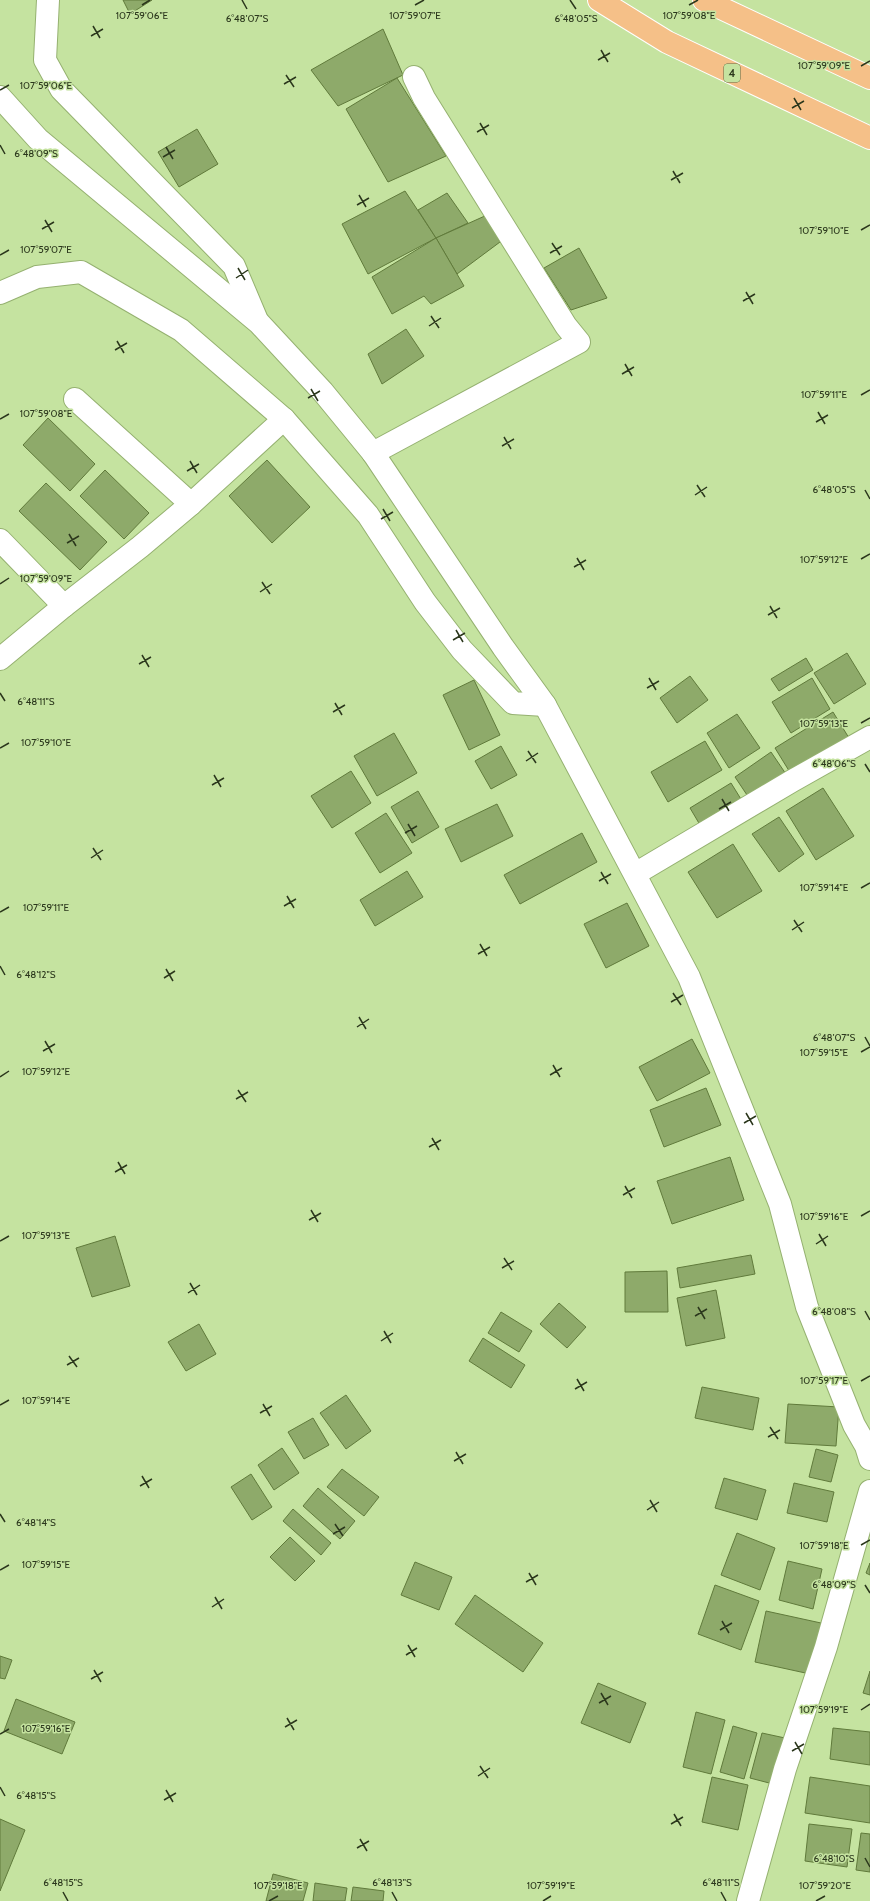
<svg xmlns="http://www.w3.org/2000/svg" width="870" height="1901" font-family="Cabin,sans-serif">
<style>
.building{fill:#8eaa6a;stroke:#607a3b}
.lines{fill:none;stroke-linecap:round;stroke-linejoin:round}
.minor-casing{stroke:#95b170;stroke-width:24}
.motorway-casing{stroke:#fff;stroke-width:24}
.minor{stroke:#fff;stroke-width:22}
.motorway{stroke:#f5c088;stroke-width:22}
.ticks{fill:none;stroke:#2b371c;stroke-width:1.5}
.labels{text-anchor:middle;stroke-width:3;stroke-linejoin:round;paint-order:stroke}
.shield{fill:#c5e3a0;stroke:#596b44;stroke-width:1}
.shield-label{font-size:11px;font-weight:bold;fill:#2b371c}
.ticks-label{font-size:10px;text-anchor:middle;fill:#2b371c;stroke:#c5e3a0;stroke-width:3;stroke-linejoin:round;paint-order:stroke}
</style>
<rect width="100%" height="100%" fill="#c5e3a0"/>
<!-- building -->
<g class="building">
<path d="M123 0H152L130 14Z"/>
<path d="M383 29 403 75 338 106 311 70Z"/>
<path d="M397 78 446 156 388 182 346 109Z"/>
<path d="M197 129 218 164 179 187 158 152Z"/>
<path d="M405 191 436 238 368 274 342 224Z"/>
<path d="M447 193 468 223 436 238 418 210Z"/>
<path d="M487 215 500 242 457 274 436 238Z"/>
<path d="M436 238 464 286 431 304 424 296 392 314 372 277Z"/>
<path d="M579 248 607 298 571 310 544 268Z"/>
<path d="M406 329 424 356 382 384 368 354Z"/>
<path d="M48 418 95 464 70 491 23 445Z"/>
<path d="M267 460 310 507 272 543 229 496Z"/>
<path d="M105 470 149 513 124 539 80 496Z"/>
<path d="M46 483 107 542 80 570 19 511Z"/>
<path d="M847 653 866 684 834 704 814 673Z"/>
<path d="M806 658 813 670 779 691 771 679Z"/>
<path d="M690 676 708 700 677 723 660 698Z"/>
<path d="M812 678 830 709 791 733 772 702Z"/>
<path d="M474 680 500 735 469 750 443 695Z"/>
<path d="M833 712 849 738 791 774 775 748Z"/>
<path d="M737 714 760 748 729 768 707 733Z"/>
<path d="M394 733 417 773 377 796 354 756Z"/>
<path d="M705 741 722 770 668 802 651 772Z"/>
<path d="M501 746 517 775 491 789 475 761Z"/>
<path d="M771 752 788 777 751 801 735 777Z"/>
<path d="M351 771 371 803 332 828 311 796Z"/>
<path d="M731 783 744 804 703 830 690 808Z"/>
<path d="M823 788 854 836 816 860 786 811Z"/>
<path d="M418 791 439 827 412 843 391 807Z"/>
<path d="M497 804 513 836 461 862 445 829Z"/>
<path d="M386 813 412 853 380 873 355 833Z"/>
<path d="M779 817 804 854 779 872 752 834Z"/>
<path d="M582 833 597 862 520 904 504 875Z"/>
<path d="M733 844 762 891 717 918 688 872Z"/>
<path d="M407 871 423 897 375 926 360 900Z"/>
<path d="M627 903 649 946 606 968 584 924Z"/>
<path d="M692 1039 710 1073 657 1101 639 1067Z"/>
<path d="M706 1088 721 1125 664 1147 650 1110Z"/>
<path d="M730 1157 744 1200 672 1224 657 1181Z"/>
<path d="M115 1236 130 1286 92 1297 76 1248Z"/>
<path d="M751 1255 755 1274 680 1288 677 1268Z"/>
<path d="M667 1271 668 1312H625V1272Z"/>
<path d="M716 1290 725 1338 686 1346 677 1298Z"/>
<path d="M559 1303 586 1327 567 1348 540 1324Z"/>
<path d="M501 1312 532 1331 519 1352 488 1333Z"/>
<path d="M199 1324 216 1354 186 1371 168 1342Z"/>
<path d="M483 1338 525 1365 511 1388 469 1361Z"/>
<path d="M702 1387 759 1398 753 1430 695 1418Z"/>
<path d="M346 1395 371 1431 346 1449 320 1413Z"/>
<path d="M788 1404 839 1407 836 1446 785 1443Z"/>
<path d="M313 1418 329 1445 304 1459 288 1432Z"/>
<path d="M282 1448 299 1473 274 1490 258 1465Z"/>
<path d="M816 1449 838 1455 831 1482 809 1477Z"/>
<path d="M342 1469 379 1497 364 1516 327 1487Z"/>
<path d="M251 1474 272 1507 252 1520 231 1487Z"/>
<path d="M724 1478 766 1490 757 1520 715 1508Z"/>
<path d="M794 1483 834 1492 827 1522 787 1513Z"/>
<path d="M318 1488 355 1521 340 1539 303 1506Z"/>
<path d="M293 1509 331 1543 321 1555 283 1521Z"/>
<path d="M737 1533 775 1548 760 1590 721 1575Z"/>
<path d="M290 1537 315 1561 295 1581 270 1557Z"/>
<path d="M788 1561 822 1569 813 1609 779 1600Z"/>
<path d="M415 1562 452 1577 439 1610 401 1595Z"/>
<path d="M870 1563V1575L866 1573Z"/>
<path d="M715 1585 759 1601 741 1650 698 1634Z"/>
<path d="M475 1595 543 1643 523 1672 455 1624Z"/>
<path d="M766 1611 821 1623 810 1674 755 1662Z"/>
<path d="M0 1656 12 1660 5 1679 0 1678Z"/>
<path d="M870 1671V1695L863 1693Z"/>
<path d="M598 1683 646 1703 630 1743 581 1723Z"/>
<path d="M16 1699 75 1722 62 1754 4 1731Z"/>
<path d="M696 1712 725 1720 711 1774 683 1767Z"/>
<path d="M733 1726 757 1733 744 1779 720 1772Z"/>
<path d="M833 1728 870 1732V1765L830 1759Z"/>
<path d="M762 1733 785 1738 773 1784 750 1778Z"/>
<path d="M712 1777 748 1785 738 1830 702 1822Z"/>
<path d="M810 1777 870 1786V1823L805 1813Z"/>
<path d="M0 1819 25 1830 0 1891Z"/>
<path d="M809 1824 852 1829 847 1867 805 1861Z"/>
<path d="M861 1833 870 1834V1872L856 1870Z"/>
<path d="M273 1874 308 1883 303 1901H266Z"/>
<path d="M315 1883 347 1888 345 1901H313Z"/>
<path d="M353 1887 384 1891 383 1901H351Z"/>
</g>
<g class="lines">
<defs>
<g id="minor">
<path d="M48 0 45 60 61 89 234 266 256 318"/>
<path d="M0 97 38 139 259 323 323 392 373 453 503 647 545 705 689 977 780 1204 807 1307 854 1425 866 1446 870 1459"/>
<path d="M0 293 37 277 81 272 181 330 284 419 368 515 425 602 462 650 513 703 545 705"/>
<path d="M75 399 191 504"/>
<path d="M373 453 579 342 566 326 424 98 414 77"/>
<path d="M0 540 64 606"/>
<path d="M0 659 64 606 140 547 191 504 284 419"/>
<path d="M635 874 792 781 870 737"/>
<path d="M748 1901 785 1769 826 1647 870 1491"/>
</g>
<g id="motorway">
<path d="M599 0 667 42 870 138"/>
<path d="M704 0 870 78"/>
</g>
</defs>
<!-- minor casing -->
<use href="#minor" class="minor-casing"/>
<!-- motorway casing -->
<use href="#motorway" class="motorway-casing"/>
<!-- minor -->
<use href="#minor" class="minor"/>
<!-- motorway -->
<use href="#motorway" class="motorway"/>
</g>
<!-- ticks -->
<path class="ticks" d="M242 0 247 9M570 0 576 9M142 5 150 0M415 5 424 0M689 5 698 0M93 26 100 38M91 36 103 29M601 50 608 62M598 60 610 53M861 66 870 61M286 75 294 87M284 84 296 77M0 90 9 85M794 98 801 110M792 108 804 101M480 123 487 135M477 132 489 125M0 145 5 154M166 147 173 159M163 157 175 150M673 171 680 183M671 180 683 173M359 195 366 207M357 205 369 198M45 220 52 232M42 229 54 222M861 230 870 225M552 243 560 255M550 253 562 246M0 255 9 250M238 268 245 280M236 278 248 270M746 292 753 304M743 301 755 294M431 316 439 328M429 326 441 318M117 341 124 353M115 350 127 343M625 364 632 376M622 374 634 367M311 389 318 401M861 395 870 390M308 398 320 391M818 412 825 424M0 419 9 414M816 422 828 415M504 437 511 449M502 446 514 439M190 461 197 473M187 471 199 464M697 485 705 497M865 490 870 499M695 495 707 487M383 509 390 521M381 519 393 512M69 534 76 546M67 543 79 536M577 558 584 570M861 559 870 554M574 567 586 560M262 582 270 594M0 584 9 578M260 592 272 584M770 606 777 618M768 615 780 608M456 630 463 642M453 640 465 633M142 655 149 667M139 664 151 657M649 678 656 690M647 688 659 681M0 693 5 701M335 703 342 715M333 712 345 705M861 723 870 718M0 748 9 743M528 751 536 763M526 761 538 753M865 764 870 772M214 775 221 787M212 785 224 778M722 799 729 811M719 809 731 802M408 824 415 836M405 833 417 826M93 848 101 860M91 858 103 850M601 872 608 884M599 881 611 874M861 888 870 883M287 896 294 908M284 906 296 899M0 912 9 907M794 920 802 932M792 930 804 922M480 944 487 956M478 954 490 947M0 966 5 975M166 969 173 981M164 978 175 971M673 993 681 1005M671 1002 683 995M359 1017 366 1029M357 1027 369 1019M865 1037 870 1046M45 1041 52 1053M43 1051 55 1044M861 1052 870 1047M553 1065 560 1077M550 1075 562 1068M0 1077 9 1071M238 1090 246 1102M236 1099 248 1092M746 1113 753 1125M744 1123 756 1116M432 1138 439 1150M429 1147 441 1140M118 1162 125 1174M115 1172 127 1165M625 1186 632 1198M623 1195 635 1188M311 1210 318 1222M861 1216 870 1211M309 1220 321 1213M819 1234 826 1246M0 1241 9 1236M816 1244 828 1236M504 1258 512 1270M502 1268 514 1261M190 1283 197 1295M188 1293 200 1285M698 1307 705 1319M865 1311 870 1320M695 1316 707 1309M384 1331 391 1343M381 1341 393 1333M69 1356 77 1367M67 1365 79 1358M577 1379 584 1391M861 1381 870 1376M575 1389 587 1382M263 1404 270 1416M0 1405 9 1400M260 1413 272 1406M770 1427 778 1439M768 1437 780 1430M456 1452 463 1464M454 1461 466 1454M142 1476 149 1488M140 1486 152 1479M650 1500 657 1512M647 1510 659 1502M0 1514 5 1522M335 1524 343 1536M333 1534 345 1527M861 1545 870 1540M0 1570 9 1565M529 1573 536 1585M526 1582 538 1575M865 1585 870 1593M215 1597 222 1609M212 1607 224 1599M722 1621 729 1633M720 1630 732 1623M408 1645 415 1657M406 1655 417 1648M94 1670 101 1682M91 1679 103 1672M601 1693 608 1705M599 1703 611 1696M861 1710 870 1704M287 1718 294 1730M285 1727 297 1720M0 1734 9 1729M795 1742 802 1754M792 1751 804 1744M480 1766 488 1778M478 1776 490 1768M0 1787 5 1796M166 1790 173 1802M164 1800 176 1793M674 1814 681 1826M671 1824 683 1817M360 1839 367 1851M357 1848 369 1841M865 1858 870 1867M63 1892 68 1901M392 1892 397 1901M721 1892 726 1901M269 1901 278 1896M543 1901 551 1896M816 1901 825 1896"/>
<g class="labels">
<!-- shield labels -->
<rect class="shield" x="724" y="64" width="16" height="18" rx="3"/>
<g class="shield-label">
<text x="732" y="77">4</text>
</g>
</g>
<g class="ticks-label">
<text x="142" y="19">107°59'06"E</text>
<text x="415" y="19">107°59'07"E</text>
<text x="689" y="19">107°59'08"E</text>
<text x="247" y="22">6°48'07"S</text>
<text x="576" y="22">6°48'05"S</text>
<text x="824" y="69">107°59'09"E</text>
<text x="46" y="89">107°59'06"E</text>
<text x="36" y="157">6°48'09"S</text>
<text x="824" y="234">107°59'10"E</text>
<text x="46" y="253">107°59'07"E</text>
<text x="824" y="398">107°59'11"E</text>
<text x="46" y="417">107°59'08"E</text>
<text x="834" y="493">6°48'05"S</text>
<text x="824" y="563">107°59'12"E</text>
<text x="46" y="582">107°59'09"E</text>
<text x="36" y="705">6°48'11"S</text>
<text x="824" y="727">107°59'13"E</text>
<text x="46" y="746">107°59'10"E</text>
<text x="834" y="767">6°48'06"S</text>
<text x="824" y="891">107°59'14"E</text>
<text x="46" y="911">107°59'11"E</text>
<text x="36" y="978">6°48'12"S</text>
<text x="834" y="1041">6°48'07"S</text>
<text x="824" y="1056">107°59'15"E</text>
<text x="46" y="1075">107°59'12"E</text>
<text x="824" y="1220">107°59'16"E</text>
<text x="46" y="1239">107°59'13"E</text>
<text x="834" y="1315">6°48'08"S</text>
<text x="824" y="1384">107°59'17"E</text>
<text x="46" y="1404">107°59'14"E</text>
<text x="36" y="1526">6°48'14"S</text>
<text x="824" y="1549">107°59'18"E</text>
<text x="46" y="1568">107°59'15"E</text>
<text x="834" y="1588">6°48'09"S</text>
<text x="824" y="1713">107°59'19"E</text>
<text x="46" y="1732">107°59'16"E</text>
<text x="36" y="1799">6°48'15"S</text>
<text x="834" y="1862">6°48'10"S</text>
<text x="63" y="1886">6°48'15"S</text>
<text x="392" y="1886">6°48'13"S</text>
<text x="721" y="1886">6°48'11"S</text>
<text x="278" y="1889">107°59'18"E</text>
<text x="551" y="1889">107°59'19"E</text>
<text x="825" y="1889">107°59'20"E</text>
</g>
</svg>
